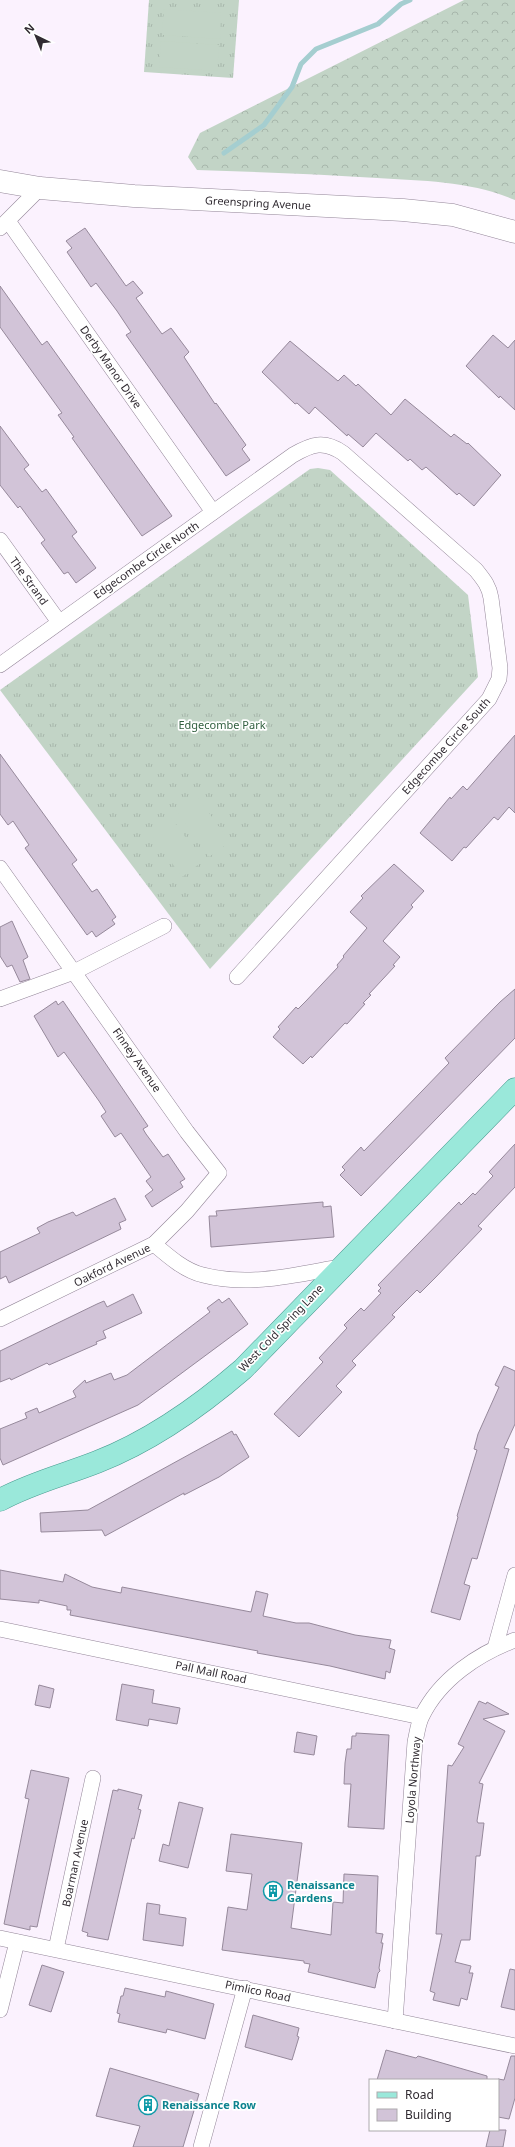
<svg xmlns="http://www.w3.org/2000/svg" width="515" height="2147" font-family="'Noto Sans',sans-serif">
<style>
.grass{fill:url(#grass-tufts)}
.forest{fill:url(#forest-crowns)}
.garden{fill:#c2d4c6}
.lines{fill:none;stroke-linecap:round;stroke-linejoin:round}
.stream{stroke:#a5ced0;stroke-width:5}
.building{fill:#d2c4d8;stroke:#96899b}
.street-casing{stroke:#938698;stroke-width:16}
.secondary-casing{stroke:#938698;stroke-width:23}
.primary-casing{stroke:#499b90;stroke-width:23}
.street{stroke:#fff;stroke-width:15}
.secondary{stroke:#fff;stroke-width:22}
.primary{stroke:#9ae8da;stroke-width:22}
.labels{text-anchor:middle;stroke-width:3.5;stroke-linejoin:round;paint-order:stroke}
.street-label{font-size:11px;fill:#312b32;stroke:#fff}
.park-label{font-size:11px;fill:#326040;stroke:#fff}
.culture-label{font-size:11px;font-weight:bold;fill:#0d838f;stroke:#fff;text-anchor:start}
</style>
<defs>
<pattern id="grass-tufts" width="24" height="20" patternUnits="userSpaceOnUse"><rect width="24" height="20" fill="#c2d4c6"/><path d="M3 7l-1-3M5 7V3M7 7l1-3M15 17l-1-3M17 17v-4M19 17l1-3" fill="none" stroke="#a7b6ab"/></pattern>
<pattern id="forest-crowns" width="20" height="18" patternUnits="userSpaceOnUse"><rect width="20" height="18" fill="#c2d4c6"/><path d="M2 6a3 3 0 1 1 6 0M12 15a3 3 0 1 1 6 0" fill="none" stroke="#a7b6ab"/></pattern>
</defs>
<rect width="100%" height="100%" fill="#fbf2fe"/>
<!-- grass -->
<g class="grass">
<path d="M149 0H239L233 78 144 72Z"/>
<path d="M318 468 330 470 468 595 478 677 210 969 0 690 310 469Z"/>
</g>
<!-- forest -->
<path class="forest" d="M464 0H515V200C471 181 424 181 377 178 317 174 257 172 197 170L188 157 200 133Z"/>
<!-- garden -->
<g class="garden">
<path d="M164 9 221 13 220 39 162 35Z"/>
<path d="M161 41 219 45 217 71 159 67Z"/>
<path d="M196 795 230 842 209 857 176 810Z"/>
<path d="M169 815 203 861 182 877 148 830Z"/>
</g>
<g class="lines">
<!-- stream -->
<path class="stream" d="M224 153 264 125 292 87 301 64 316 49 378 24 401 4 410 0"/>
</g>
<!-- building -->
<g class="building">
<path d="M85 228 126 286 133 281 143 293 136 298 162 334 171 328 189 352 184 357 215 404 216 403 246 445 242 449 250 460 226 476 126 335 131 332 117 311 96 283 91 287 67 252 72 248 66 241Z"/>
<path d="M0 286 42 345 47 341 172 516 142 536 72 438 74 437 58 415 62 413 0 327Z"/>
<path d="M493 335 508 348 515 340V410L500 396 499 398 466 366Z"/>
<path d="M290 341 338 381 344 375 356 386 358 384 391 415 405 399 451 437 454 434 467 444 468 443 501 475 474 506 459 493 457 495 426 467 422 470 410 459 408 461 376 433 363 447 348 434 347 436 315 407 309 414 297 403 295 404 262 372Z"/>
<path d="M0 426 29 465 24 469 42 492 46 489 77 532 72 536 96 568 76 583 68 572 64 574 41 543 45 540 20 506 18 508 0 485Z"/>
<path d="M515 735V813L509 807 498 820 494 817 466 848 464 847 452 861 420 833 450 797 451 799 463 786 467 790Z"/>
<path d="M0 754 77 860 72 864 92 892 97 889 116 917 112 920 115 924 96 937 92 931 87 935 25 848 29 845 13 821 8 825 0 814Z"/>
<path d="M394 864 424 891 411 905 413 907 383 941 400 957 393 965 395 966 369 994 371 995 363 1003 365 1004 347 1024 345 1023 312 1058 311 1056 303 1064 273 1037 280 1029 278 1027 296 1007 298 1009 306 1001 338 967 337 965 344 957 343 956 367 928 350 912 363 898 361 896Z"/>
<path d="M12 921 28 957 23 960 30 979 20 982 12 965 7 967 0 956V927Z"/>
<path d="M515 989V1038L361 1196 340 1175 345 1170 342 1167 361 1147 364 1151 422 1091 449 1063 445 1058 500 1002Z"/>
<path d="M56 1001 58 1005 63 1001 148 1126 143 1129 146 1134 163 1157 168 1154 185 1179 180 1182 183 1187 152 1207 145 1196 153 1190 146 1181 151 1177 121 1133 115 1137 101 1116 106 1112 99 1101 64 1052 58 1057 34 1016Z"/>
<path d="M515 1144V1187L478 1226 482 1229 435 1278 420 1293 417 1290 392 1315 395 1317 352 1361 356 1365 336 1386 342 1392 299 1437 274 1414 323 1362 319 1358 347 1328 344 1325 361 1308 364 1311 381 1293 378 1291 381 1288 378 1285 459 1202 461 1205 473 1193 475 1195 493 1176 489 1172Z"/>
<path d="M115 1198 126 1220 119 1223 121 1229 9 1283 6 1276 0 1279V1252L40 1233 37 1228 48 1222 73 1212 76 1216Z"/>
<path d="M323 1202V1207L331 1206 334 1237 211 1247 209 1216H217L216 1211Z"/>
<path d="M133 1294 142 1313 103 1331 106 1338 96 1342 97 1344 49 1365 47 1363 11 1380 10 1378 0 1382V1351L97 1304 104 1301 107 1307Z"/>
<path d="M229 1298 248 1324 167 1384 138 1405 3 1465 0 1458V1429L27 1418 25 1413 37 1408 39 1413 76 1397 73 1391 85 1380 86 1383 111 1373 114 1380 127 1375 210 1312 207 1308 219 1299 222 1303Z"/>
<path d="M504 1366 515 1371V1424L504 1448 509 1449 477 1559 472 1558 464 1584 470 1586 460 1620 431 1612 458 1517 457 1516 477 1450 474 1449 478 1434 499 1387 495 1385Z"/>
<path d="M232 1431 234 1435 236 1434 249 1457 219 1477 184 1495V1493L105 1536 102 1530 41 1532 40 1513 88 1510Z"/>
<path d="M0 1570 63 1582 65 1574 92 1587 121 1593 122 1587 251 1612 256 1591 268 1594 263 1616 296 1623H309L355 1635 391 1640 389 1648 395 1650 390 1673 386 1671 385 1679 330 1666 257 1653 258 1651 70 1615 71 1610H67V1606L39 1600V1603L0 1599Z"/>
<path d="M122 1684 154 1690 152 1703 180 1708 177 1724 149 1719 148 1726 116 1720Z"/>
<path d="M39 1685 54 1689 50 1708 35 1705Z"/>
<path d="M479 1701 486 1704 487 1702 509 1714 483 1719 505 1731 479 1783 483 1784 477 1821 478 1823H484L480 1856H476L470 1940H461L455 1962 471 1966 469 1973H473L467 2000 461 1998 459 2006 433 2000 435 1993 430 1991 442 1934H436L448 1765 452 1766 464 1747 458 1744Z"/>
<path d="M297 1732 317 1736 314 1755 294 1752Z"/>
<path d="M356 1733 389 1735 384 1829 348 1827 351 1784H344L345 1763 347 1749H351L352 1736H356Z"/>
<path d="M31 1770 69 1778 37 1927 30 1926V1930L4 1924 29 1799 25 1798Z"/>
<path d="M118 1789 142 1795 138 1809 141 1810 134 1839 132 1838 108 1940 87 1936 88 1933 82 1931 113 1790 118 1791Z"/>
<path d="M179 1802 203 1808 188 1868 159 1861 163 1844 169 1846Z"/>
<path d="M231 1834 302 1843 291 1928 331 1935 333 1902 343 1903 344 1874 378 1876 376 1933 383 1934 381 1943H383L379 1968 380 1971 378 1973 375 1988 308 1972 310 1964 304 1963V1961L222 1950 228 1907 247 1910 252 1874 226 1871Z"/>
<path d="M147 1903 160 1905 159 1914 186 1918 183 1946 143 1940Z"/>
<path d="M42 1965 64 1972 51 2012 29 2005Z"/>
<path d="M510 1969 515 1970V2010L501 2007Z"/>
<path d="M125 1988 165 1997 166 1991 214 2004 205 2039 167 2029 166 2033 118 2022 120 2014 117 2013 121 1996H123Z"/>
<path d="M253 2015 299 2028 297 2036 299 2037 292 2060 245 2047Z"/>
<path d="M386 2050 416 2058 418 2056 487 2076V2080H377Z"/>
<path d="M511 2056H515V2098L509 2119 498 2117V2079L504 2080Z"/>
<path d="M110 2068 199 2094 183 2147H133L140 2126 96 2116Z"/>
<path d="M490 2130H506L503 2147H486Z"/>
</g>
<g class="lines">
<defs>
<g id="street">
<path d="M8 221 213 512"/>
<path d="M0 228 40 188"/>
<path d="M0 540 59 622"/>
<path d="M0 665 293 455C312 444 324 440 343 453L476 570C484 580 489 586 491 598L500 668 499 679 489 699 237 977"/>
<path d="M0 868 187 1132 219 1173 187 1211 154 1244 0 1319"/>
<path d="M0 999 74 972 164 926"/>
<path d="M154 1244C168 1256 185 1271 203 1275 249 1287 295 1275 340 1267"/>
<path d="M0 1629 421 1717"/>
<path d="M495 1648 515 1575"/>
<path d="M0 1938 515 2046"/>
<path d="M56 1949 93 1778"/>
<path d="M0 2010 17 1942"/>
<path d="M395 2021 415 1742C417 1734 418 1723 422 1716 440 1679 478 1654 515 1640"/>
<path d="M201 2147 245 1988"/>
</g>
<path id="secondary" d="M0 181 40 188 134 196 403 210 453 215 515 232"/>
<path id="primary" d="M0 1500C31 1483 64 1475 97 1462 151 1441 199 1407 243 1369L515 1089"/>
</defs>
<!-- street casing -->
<use href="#street" class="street-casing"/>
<!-- secondary casing -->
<use href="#secondary" class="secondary-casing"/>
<!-- primary casing -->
<use href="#primary" class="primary-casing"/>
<!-- street -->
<use href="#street" class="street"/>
<!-- secondary -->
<use href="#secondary" class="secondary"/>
<!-- primary -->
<use href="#primary" class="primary"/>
</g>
<!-- icons -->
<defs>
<symbol id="building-ring" viewBox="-11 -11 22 22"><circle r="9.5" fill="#fff" stroke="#0f9aa8" stroke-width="1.5"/><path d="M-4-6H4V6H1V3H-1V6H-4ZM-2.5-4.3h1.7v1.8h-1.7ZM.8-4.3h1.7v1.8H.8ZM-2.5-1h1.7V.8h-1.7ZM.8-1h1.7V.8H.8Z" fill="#0f9aa8"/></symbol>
</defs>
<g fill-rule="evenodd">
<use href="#building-ring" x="262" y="1880" width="22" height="22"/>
<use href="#building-ring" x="137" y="2094" width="22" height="22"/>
</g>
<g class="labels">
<!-- street labels -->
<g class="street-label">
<text transform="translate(258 203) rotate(3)" y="4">Greenspring Avenue</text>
<text transform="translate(111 367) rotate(55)" y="4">Derby Manor Drive</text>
<text transform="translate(146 560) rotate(-35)" y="4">Edgecombe Circle North</text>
<text transform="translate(29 581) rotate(54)" y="4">The Strand</text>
<text transform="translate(446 746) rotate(-48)" y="4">Edgecombe Circle South</text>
<text transform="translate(137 1060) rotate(55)" y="4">Finney Avenue</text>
<text transform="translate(112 1265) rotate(-26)" y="4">Oakford Avenue</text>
<text transform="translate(281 1328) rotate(-46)" y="4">West Cold Spring Lane</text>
<text transform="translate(211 1672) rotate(12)" y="4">Pall Mall Road</text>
<text transform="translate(413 1780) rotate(-85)" y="4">Loyola Northway</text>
<text transform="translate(75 1863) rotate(-78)" y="4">Boarman Avenue</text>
<text transform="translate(258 1991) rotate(12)" y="4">Pimlico Road</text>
</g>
<!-- park labels -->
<g class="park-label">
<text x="222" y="729">Edgecombe Park</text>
</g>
<!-- culture labels -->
<g class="culture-label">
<text x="287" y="1889">Renaissance<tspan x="287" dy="13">Gardens</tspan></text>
<text x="162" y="2109">Renaissance Row</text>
</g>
</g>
<!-- legend -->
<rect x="369" y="2079" width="130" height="52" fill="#ffffff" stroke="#adaaad"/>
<rect x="377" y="2092" width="20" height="6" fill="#9ae8da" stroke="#adaaad"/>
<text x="405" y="2099" font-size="12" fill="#312b32">Road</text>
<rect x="377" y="2109" width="20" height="12" fill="#d2c4d8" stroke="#adaaad"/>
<text x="405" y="2119" font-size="12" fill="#312b32">Building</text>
<!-- north arrow -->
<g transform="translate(36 36) rotate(317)" stroke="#ffffff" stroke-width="3" paint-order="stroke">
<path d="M0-3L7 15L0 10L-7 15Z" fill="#312b32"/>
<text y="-6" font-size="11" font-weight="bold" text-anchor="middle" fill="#312b32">N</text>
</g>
</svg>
